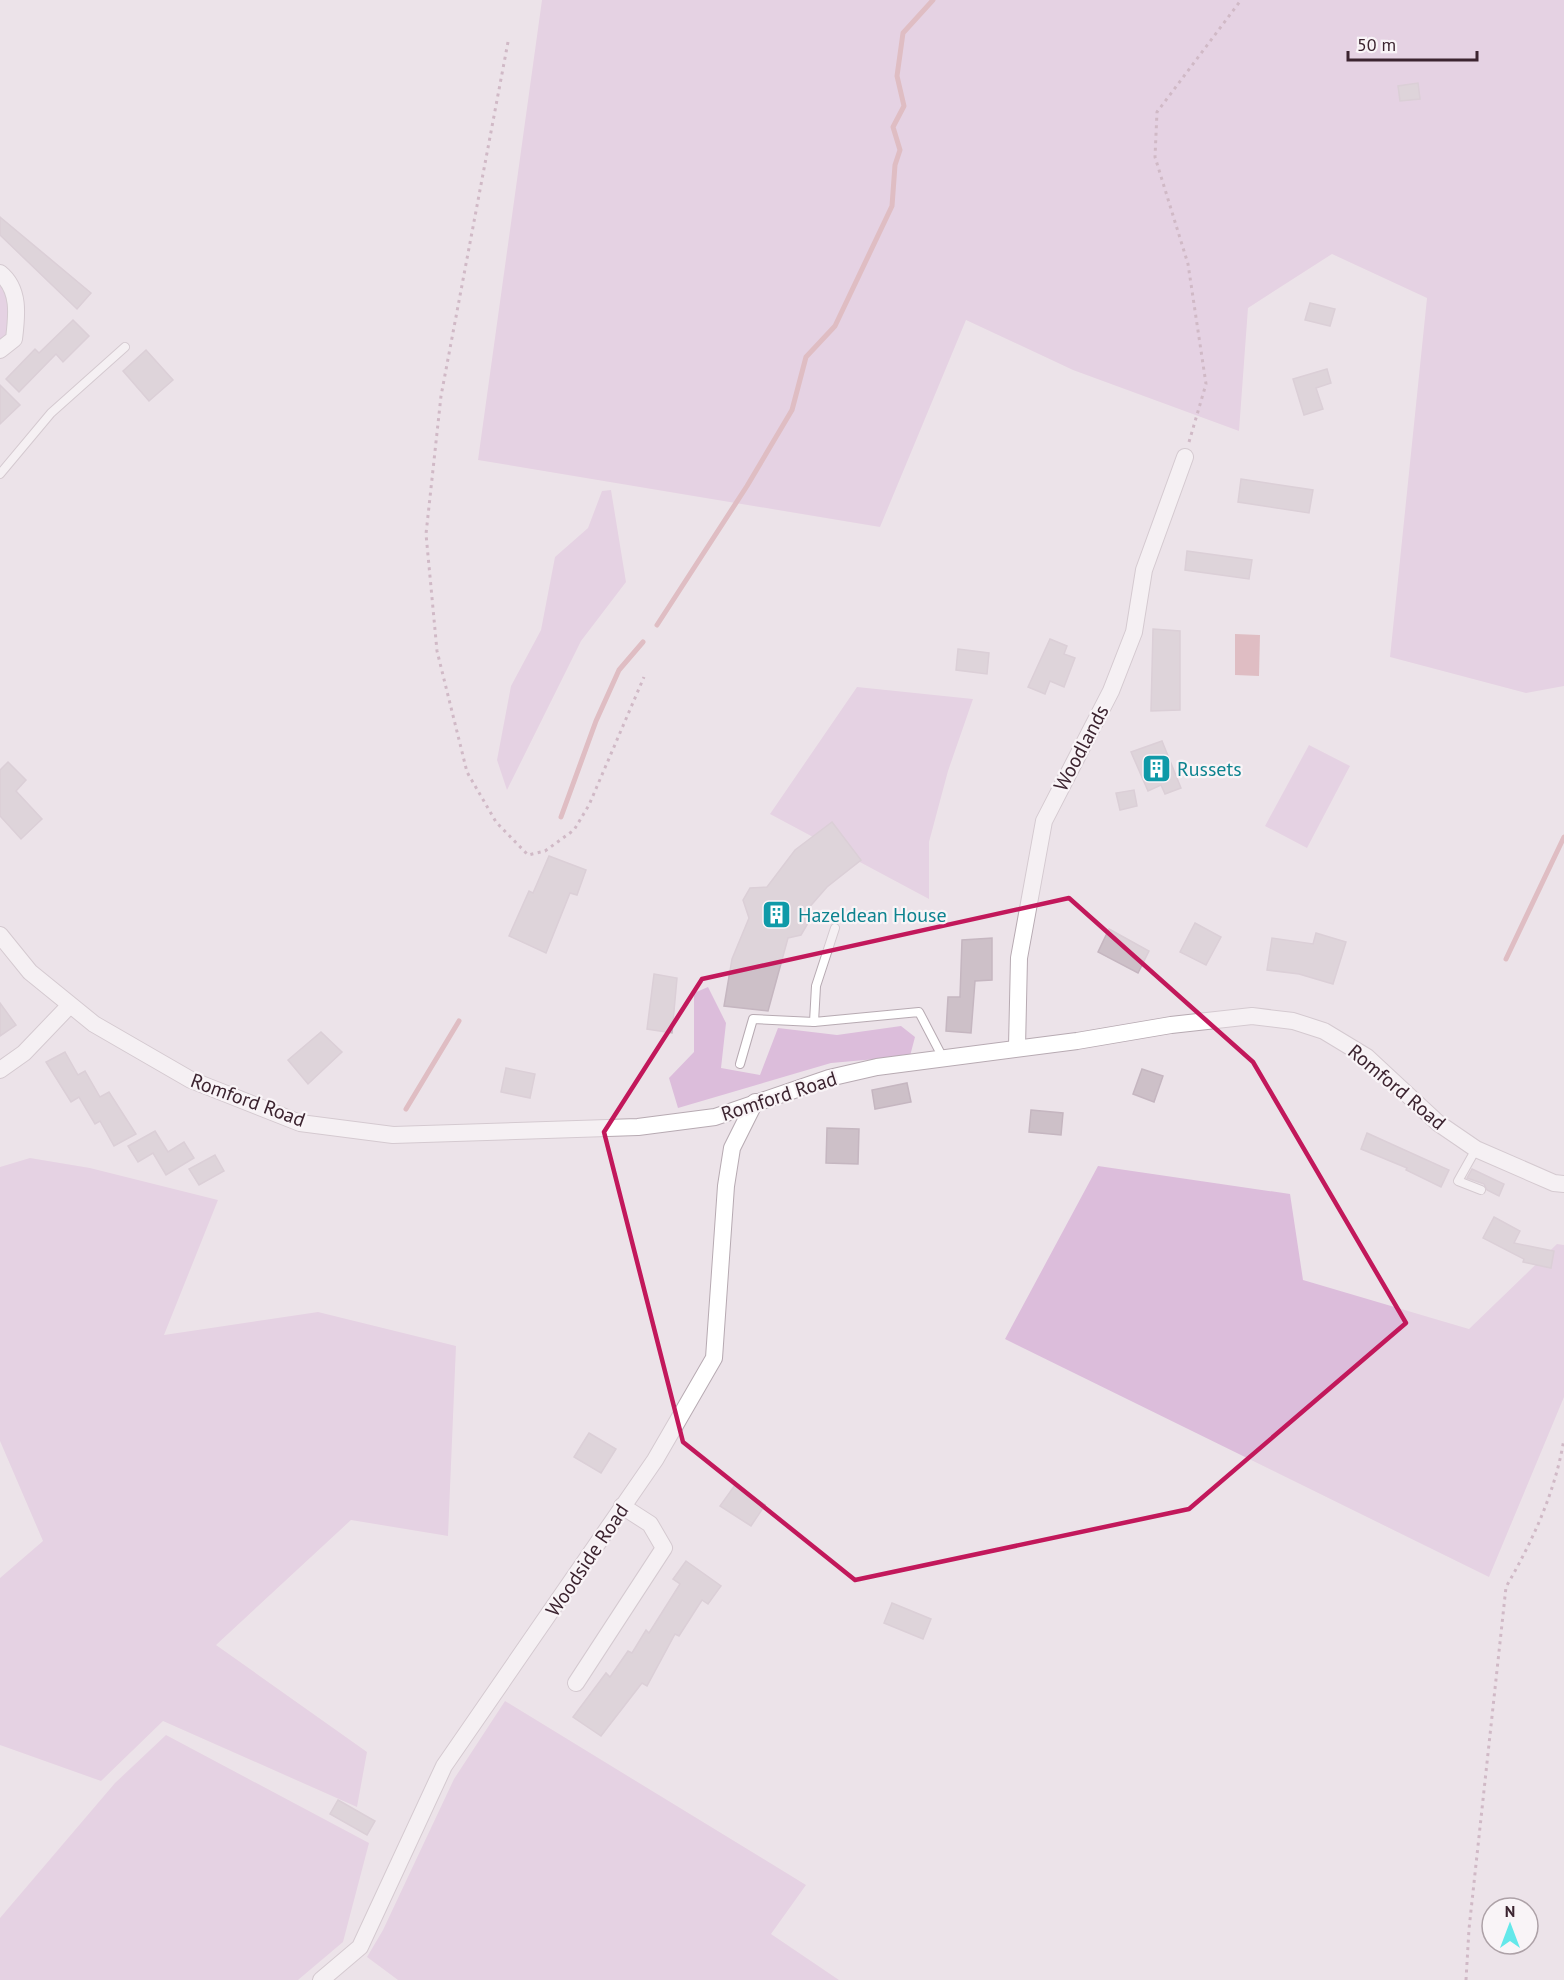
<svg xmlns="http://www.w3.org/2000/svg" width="1564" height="1980" font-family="'PT Sans',sans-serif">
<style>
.green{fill:#dcbddb}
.water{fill:#ce8f94}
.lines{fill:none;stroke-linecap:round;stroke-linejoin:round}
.stream{stroke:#ce8f94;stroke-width:5}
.building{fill:#cdc0c8;stroke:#c5b6c0;stroke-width:1.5}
.lane-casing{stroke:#b7aab2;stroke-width:10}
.street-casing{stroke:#b7aab2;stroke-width:18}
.path{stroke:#ae869c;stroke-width:3;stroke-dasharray:3 4.5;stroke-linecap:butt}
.lane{stroke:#fff;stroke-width:8}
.street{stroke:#fff;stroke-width:16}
.marked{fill:none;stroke:#c2185b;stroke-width:4.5;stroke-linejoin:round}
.labels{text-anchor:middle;stroke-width:4.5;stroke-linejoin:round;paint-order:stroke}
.street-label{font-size:20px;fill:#3c2430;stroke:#f9f4f7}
.culture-label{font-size:20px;fill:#0d838f;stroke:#f9f4f7;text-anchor:start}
</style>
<rect width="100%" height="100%" fill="#ece3e9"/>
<!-- green -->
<g class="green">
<path d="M542 0H1564V686L1526 693 1390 657 1427 298 1332 254 1248 308 1239 431 1073 370 966 320 880 527 478 460Z"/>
<path d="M0 281 12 310 8 336 0 342Z"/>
<path d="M611 490 626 582 581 641 507 790 497 760 511 686 541 630 555 557 588 528 602 491Z"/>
<path d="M857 687 973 699 948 771 929 842V899L770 814Z"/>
<path d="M1309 745 1350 766 1307 848 1265 826Z"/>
<path d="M708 987 726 1023 721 1068 760 1075 778 1028 837 1035 901 1026 915 1037 910 1056 831 1063 678 1108 669 1078 694 1052V993Z"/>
<path d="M30 1158 90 1168 218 1200 164 1335 318 1312 456 1346 448 1536 351 1520 216 1645 367 1752 357 1807 163 1721 101 1781 0 1745V1578L43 1541 0 1441V1167Z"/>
<path d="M1098 1166 1290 1194 1303 1280 1469 1329 1557 1244 1564 1245V1397L1489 1577 1005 1339Z"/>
<path d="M505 1701 806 1885 771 1934 839 1980H398L367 1957 383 1930 454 1779Z"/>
<path d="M166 1735 369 1843 343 1942 298 1980H0V1918L115 1783Z"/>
</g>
<!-- water -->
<path class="water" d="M1235 634 1260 635 1259 676 1235 675Z"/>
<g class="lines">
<!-- stream -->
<g class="stream">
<path d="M657 625 747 486 792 410 806 357 835 326 892 206 895 165 900 150 893 127 904 106 897 76 903 33 933 0"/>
<path d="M561 817 596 721 619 670 643 642"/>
<path d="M1506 959 1564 837"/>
<path d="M406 1109 459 1021"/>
</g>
</g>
<!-- building -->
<g class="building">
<path d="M1418 83 1420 99 1400 101 1398 86Z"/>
<path d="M0 217 91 293 77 309 0 235Z"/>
<path d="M1310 303 1335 309 1330 326 1305 320Z"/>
<path d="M73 320 89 336 63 362 56 354 19 392 6 379 35 349 39 353Z"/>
<path d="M146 350 173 380 149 401 123 371Z"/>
<path d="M1327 369 1331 383 1316 388 1323 409 1304 415 1293 379Z"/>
<path d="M0 385 20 405 0 424Z"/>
<path d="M1241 479 1313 490 1309 513 1238 502Z"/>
<path d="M1187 551 1252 560 1249 579 1185 570Z"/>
<path d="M1153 629 1180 631V710L1151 711Z"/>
<path d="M1050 639 1067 646 1064 654 1075 658 1064 687 1050 681 1045 694 1028 687Z"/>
<path d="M958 649 989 653 987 674 956 670Z"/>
<path d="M1162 741 1181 788 1165 794 1161 785 1148 791 1131 752Z"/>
<path d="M8 762 26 780 16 791 42 819 21 839 0 816V770Z"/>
<path d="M1134 790 1137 806 1120 810 1116 793Z"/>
<path d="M832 822 861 860 827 887 806 911 808 923 801 935 788 938 768 1011 724 1006 732 959 749 918 743 900 750 888 767 887 795 850Z"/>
<path d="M549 856 586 870 577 895 570 893 546 953 509 936 529 891 533 893Z"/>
<path d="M1195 923 1221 937 1206 965 1180 952Z"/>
<path d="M1109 929 1149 951 1138 973 1098 952Z"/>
<path d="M1316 933 1346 942 1333 984 1299 974 1267 970 1272 938 1313 944Z"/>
<path d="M992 938V980L975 981 971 1033 946 1031 948 997H960L962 940Z"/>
<path d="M654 974 677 978 672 1033 647 1029Z"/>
<path d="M0 1003 16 1025 0 1036Z"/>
<path d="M321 1032 342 1052 308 1084 288 1060Z"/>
<path d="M65 1052 78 1075 85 1071 100 1097 109 1092 136 1134 114 1146 100 1121 95 1124 79 1097 71 1102 46 1062Z"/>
<path d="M506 1068 535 1074 530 1098 501 1092Z"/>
<path d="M1142 1069 1163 1076 1154 1102 1133 1094Z"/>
<path d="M907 1083 911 1102 875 1109 872 1090Z"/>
<path d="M1031 1110 1063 1113 1061 1135 1029 1132Z"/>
<path d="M827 1128 859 1129 858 1164 826 1163Z"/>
<path d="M155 1131 168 1152 184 1142 194 1158 166 1175 153 1153 138 1162 128 1146Z"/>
<path d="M1367 1133 1449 1170 1441 1187 1406 1170 1407 1168 1361 1149Z"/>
<path d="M215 1155 224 1171 199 1185 189 1169Z"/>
<path d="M1472 1169 1504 1184 1499 1196 1487 1190 1484 1184 1467 1178Z"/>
<path d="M1494 1217 1520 1231 1514 1243 1554 1251 1551 1268 1523 1262 1524 1259 1483 1238Z"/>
<path d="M589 1433 616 1449 601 1473 574 1457Z"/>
<path d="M735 1485 765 1505 751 1526 720 1506Z"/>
<path d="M686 1561 721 1586 708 1604 702 1600 679 1636 675 1634 647 1686 642 1683 601 1736 573 1717 606 1673 610 1677 628 1651 632 1653 646 1630 649 1633 680 1584 673 1579Z"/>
<path d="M892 1603 931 1619 923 1639 884 1623Z"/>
<path d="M338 1800 375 1821 367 1835 330 1814Z"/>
</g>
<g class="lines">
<defs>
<g id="lane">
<path d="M0 474 51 413 125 347"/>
<path d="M835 928 816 986 814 1022 919 1012 943 1058"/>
<path d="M740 1064 753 1019 814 1022"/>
<path d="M1476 1149 1458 1181 1481 1190"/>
</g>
<g id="street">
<path d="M0 273C20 289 17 315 14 339L0 350"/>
<path d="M0 935 30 972 94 1024 191 1080 300 1123 393 1135 638 1127 715 1117 829 1078 877 1067 1077 1041 1171 1025 1252 1016 1293 1021 1324 1031 1367 1057 1438 1123 1476 1149 1554 1183 1564 1184"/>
<path d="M1017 1047 1019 958 1044 821 1111 691 1134 632 1144 570 1185 457"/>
<path d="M0 1070 24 1053 69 1006"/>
<path d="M576 1683 664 1548 650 1524 622 1506"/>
<path d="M321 1980 360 1947 444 1766 655 1460 714 1358 726 1186 732 1148 755 1102"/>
</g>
</defs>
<!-- lane casing -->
<use href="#lane" class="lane-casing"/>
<!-- street casing -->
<use href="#street" class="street-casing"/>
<!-- path -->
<g class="path">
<path d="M508 42 441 396 426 534 437 651 467 772 496 822 528 855 545 851 574 830 589 805 644 677"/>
<path d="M1189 442 1206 384 1188 264 1155 157 1157 112 1241 0"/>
<path d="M1466 1980 1469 1929 1506 1587C1533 1540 1555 1493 1564 1439"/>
</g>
<!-- lane -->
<use href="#lane" class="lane"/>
<!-- street -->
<use href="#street" class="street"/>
</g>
<!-- marked area -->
<path d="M0 0H1564V1980H0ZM1069 898 1253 1062 1406 1323 1189 1509 855 1580 683 1442 604 1132 702 979Z" fill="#ece3e9" fill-opacity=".55" fill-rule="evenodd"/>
<path class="marked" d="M1069 898 1253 1062 1406 1323 1189 1509 855 1580 683 1442 604 1132 702 979Z"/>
<!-- icons -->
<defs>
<symbol id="building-square" viewBox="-11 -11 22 22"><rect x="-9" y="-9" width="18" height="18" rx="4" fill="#0f9aa8" stroke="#f9f4f7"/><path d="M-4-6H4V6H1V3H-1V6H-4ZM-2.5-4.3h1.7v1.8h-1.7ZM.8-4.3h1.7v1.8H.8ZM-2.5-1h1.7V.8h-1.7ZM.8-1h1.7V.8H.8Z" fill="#fff"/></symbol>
</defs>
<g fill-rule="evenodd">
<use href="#building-square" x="1140" y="752" width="33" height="33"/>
<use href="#building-square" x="760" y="898" width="33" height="33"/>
</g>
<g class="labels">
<!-- street labels -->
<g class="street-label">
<text transform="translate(1081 748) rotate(-62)" y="7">Woodlands</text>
<text transform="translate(1397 1087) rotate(40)" y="7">Romford Road</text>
<text transform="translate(779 1096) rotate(-18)" y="7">Romford Road</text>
<text transform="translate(248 1100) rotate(20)" y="7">Romford Road</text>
<text transform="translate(587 1560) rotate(-56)" y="7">Woodside Road</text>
</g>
<!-- culture labels -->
<g class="culture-label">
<text x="1177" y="776">Russets</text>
<text x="798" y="922">Hazeldean House</text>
</g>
</g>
<!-- north arrow -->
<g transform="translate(1510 1926)"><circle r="28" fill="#f9f4f7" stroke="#ada1a7" stroke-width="1.5"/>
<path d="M0-4.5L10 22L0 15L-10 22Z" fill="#64e8ea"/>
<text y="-9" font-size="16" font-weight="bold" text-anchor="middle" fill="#3c2430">N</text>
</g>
<!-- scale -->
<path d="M1348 51v9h129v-9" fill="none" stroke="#3c2430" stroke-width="3"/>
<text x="1357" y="51" font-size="18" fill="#3c2430" stroke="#f9f4f7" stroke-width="4.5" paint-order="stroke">50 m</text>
</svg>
